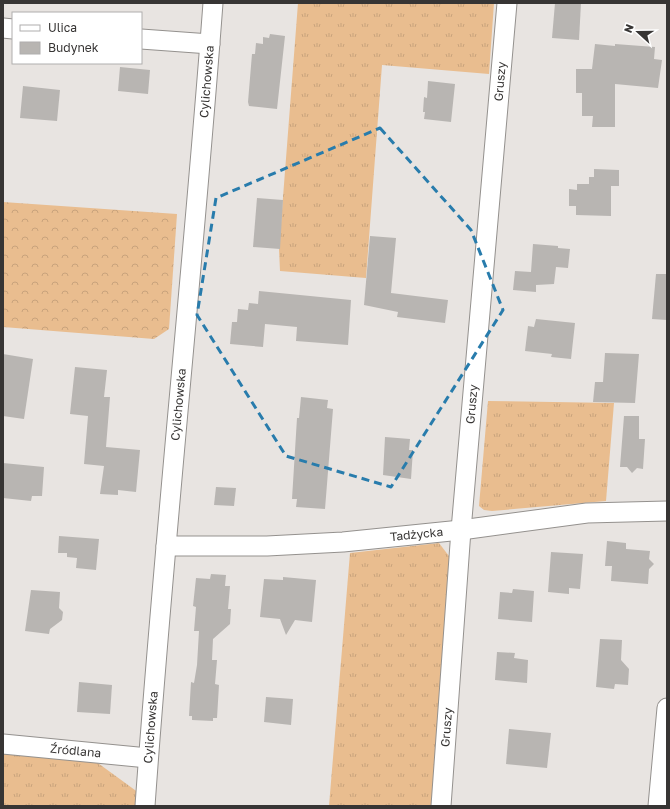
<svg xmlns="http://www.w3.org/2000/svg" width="670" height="809" font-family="'Golos Text',sans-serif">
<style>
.grass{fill:url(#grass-tufts)}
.forest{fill:url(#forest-crowns)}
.building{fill:#b8b5b2}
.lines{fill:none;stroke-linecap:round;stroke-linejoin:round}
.street-casing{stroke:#94918e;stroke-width:21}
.street{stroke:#fff;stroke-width:19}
.marked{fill:none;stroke:#287cac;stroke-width:3;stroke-dasharray:8 5;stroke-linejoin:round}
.labels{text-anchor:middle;stroke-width:3;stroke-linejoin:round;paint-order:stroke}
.street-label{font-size:12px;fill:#373534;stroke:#fff}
</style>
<defs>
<pattern id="grass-tufts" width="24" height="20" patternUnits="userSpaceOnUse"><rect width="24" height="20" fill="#e9bd8f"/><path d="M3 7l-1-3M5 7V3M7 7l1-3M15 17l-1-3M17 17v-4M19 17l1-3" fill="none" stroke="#c8a37c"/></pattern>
<pattern id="forest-crowns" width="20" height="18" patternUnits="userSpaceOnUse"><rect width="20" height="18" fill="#e9bd8f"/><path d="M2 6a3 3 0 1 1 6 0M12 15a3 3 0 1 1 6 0" fill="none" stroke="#c8a37c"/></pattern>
</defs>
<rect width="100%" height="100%" fill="#e8e4e1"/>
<!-- grass -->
<g class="grass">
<path d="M298 3H494L489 74 382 65 366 278 280 271 279 249Z"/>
<path d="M488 401 614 403 606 501 492 511 484 510 479 506Z"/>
<path d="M439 543 452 560 432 806H329L350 553Z"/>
<path d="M3 749 91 758 139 793 138 806H3Z"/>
</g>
<!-- forest -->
<path class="forest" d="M3 202 177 214 169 329 154 339 3 327Z"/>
<!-- building -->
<g class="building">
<path d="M555 3H581L579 40 552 38Z"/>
<path d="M270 34 285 36 277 109 249 106 248 102 252 54H255L256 43 263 44V37L269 38Z"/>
<path d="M595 44 615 46V44L655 47 654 59 662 60 658 88 615 84V127H592L593 116H582V93H576V69H592Z"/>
<path d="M120 67 150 70 148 94 118 91Z"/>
<path d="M428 81 455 84 451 122 424 119 425 112H423L424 97 427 98Z"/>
<path d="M23 86 60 90 57 121 20 118Z"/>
<path d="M594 169 619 170V186H611V216L576 215V206H569V189L577 190V184H589V177H594Z"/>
<path d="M257 198 283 200 280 249 253 247Z"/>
<path d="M370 236 396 238 391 293 448 300 445 323 397 317 398 312 364 305Z"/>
<path d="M533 244 558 246V248L570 249 568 268 556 267 554 284 536 285V292L513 290 515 271 531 272Z"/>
<path d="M656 274H667V320L652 319Z"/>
<path d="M259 291 351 300 348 345 296 341 297 327 265 324 263 347 230 344 232 322H237L238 309 248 310 249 303 258 304Z"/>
<path d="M536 319 575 323 571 359 551 357 552 354 525 351 528 326 534 327Z"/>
<path d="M605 353 639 354 635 403 593 402 595 382H603Z"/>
<path d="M3 354 33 359 24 419 3 416Z"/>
<path d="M75 367 107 370 104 397H110L106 447 140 450 136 492 118 490V495L100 494 104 466 84 464 88 416 70 414Z"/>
<path d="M301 397 328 400 327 408 333 409 325 509 296 507 297 499H292L297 418H299Z"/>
<path d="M624 416H639V439H645L643 469 637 468 632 473 627 467H620Z"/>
<path d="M385 437 410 439 409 450H413L411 479 383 475Z"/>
<path d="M3 463 44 467 42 496H32L31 501 3 498Z"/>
<path d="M216 487 236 488 234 506 214 505Z"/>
<path d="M59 536 99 539 96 570 76 568 77 558 67 557V553H58Z"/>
<path d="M607 541 626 543V549L650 551 649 559 654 564 649 569 648 584 611 581 612 566H605Z"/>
<path d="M551 552 583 554 580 589 569 588V594L548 592Z"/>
<path d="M211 574 226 575 225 586H230L228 609H231L230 624 213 639 212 660H217L215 684 219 685 217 718H213V721L192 720V716H189L191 682 194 683 197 665 199 631H194L196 607 193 606 196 578 210 579Z"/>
<path d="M283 577 316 580 312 622 295 620 286 635 280 619 260 617 264 579 283 580Z"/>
<path d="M513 589 534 591 532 622 498 619 500 592 512 593Z"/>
<path d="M31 590 60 592 59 608 63 612 62 620 50 629 49 634 25 631Z"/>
<path d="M600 639 622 640 621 660 629 669 628 685 615 684 614 689 596 687Z"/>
<path d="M497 652 515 653 514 658 528 660 527 683 495 680Z"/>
<path d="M79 682 112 685 110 714 77 712Z"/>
<path d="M266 697 293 699 291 725 264 722Z"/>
<path d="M509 729 551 733 547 768 506 764Z"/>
</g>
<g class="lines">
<defs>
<g id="street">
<path d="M3 28 13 29"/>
<path d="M141 39 210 44"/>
<path id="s1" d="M166 546H267L343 542 461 530 587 513 667 511"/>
<path id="s2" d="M3 744 148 758"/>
<path id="s3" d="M145 806C164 538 193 271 213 3"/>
<path id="s4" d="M441 806 461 530 507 3"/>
<path d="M658 806 667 708"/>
</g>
</defs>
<!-- street casing -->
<use href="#street" class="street-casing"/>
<!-- street -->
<use href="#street" class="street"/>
</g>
<!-- marked area -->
<path class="marked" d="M380 128 471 230 503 310 391 487 286 456 197 315 216 198Z"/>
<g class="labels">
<!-- street labels -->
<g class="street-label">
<text dy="4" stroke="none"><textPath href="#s3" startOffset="727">Cylichowska</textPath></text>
<text dy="4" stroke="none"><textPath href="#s4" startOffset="727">Gruszy</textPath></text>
<text dy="4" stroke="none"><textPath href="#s4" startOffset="403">Gruszy</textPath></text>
<text dy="4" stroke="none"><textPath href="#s3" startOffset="403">Cylichowska</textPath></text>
<text dy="4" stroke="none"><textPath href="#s1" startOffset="251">Tadżycka</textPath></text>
<text dy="4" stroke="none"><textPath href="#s3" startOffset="79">Cylichowska</textPath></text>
<text dy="4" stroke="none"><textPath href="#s4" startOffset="79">Gruszy</textPath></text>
<text dy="4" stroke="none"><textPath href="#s2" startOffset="73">Źródlana</textPath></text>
</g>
</g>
<!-- border -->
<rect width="670" height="809" fill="none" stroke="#373534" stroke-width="8"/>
<!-- legend -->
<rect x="12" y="12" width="130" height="52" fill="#ffffff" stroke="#afaeae"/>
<rect x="20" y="25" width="20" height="6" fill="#ffffff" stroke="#afaeae"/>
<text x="48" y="32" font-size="12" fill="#373534">Ulica</text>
<rect x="20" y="42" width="20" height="12" fill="#b8b5b2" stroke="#afaeae"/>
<text x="48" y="52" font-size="12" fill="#373534">Budynek</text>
<!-- north arrow -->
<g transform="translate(638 32) rotate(291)" stroke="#ffffff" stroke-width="3" paint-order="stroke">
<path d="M0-3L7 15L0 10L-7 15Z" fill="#373534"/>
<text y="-6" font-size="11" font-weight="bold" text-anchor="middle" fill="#373534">N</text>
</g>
</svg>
